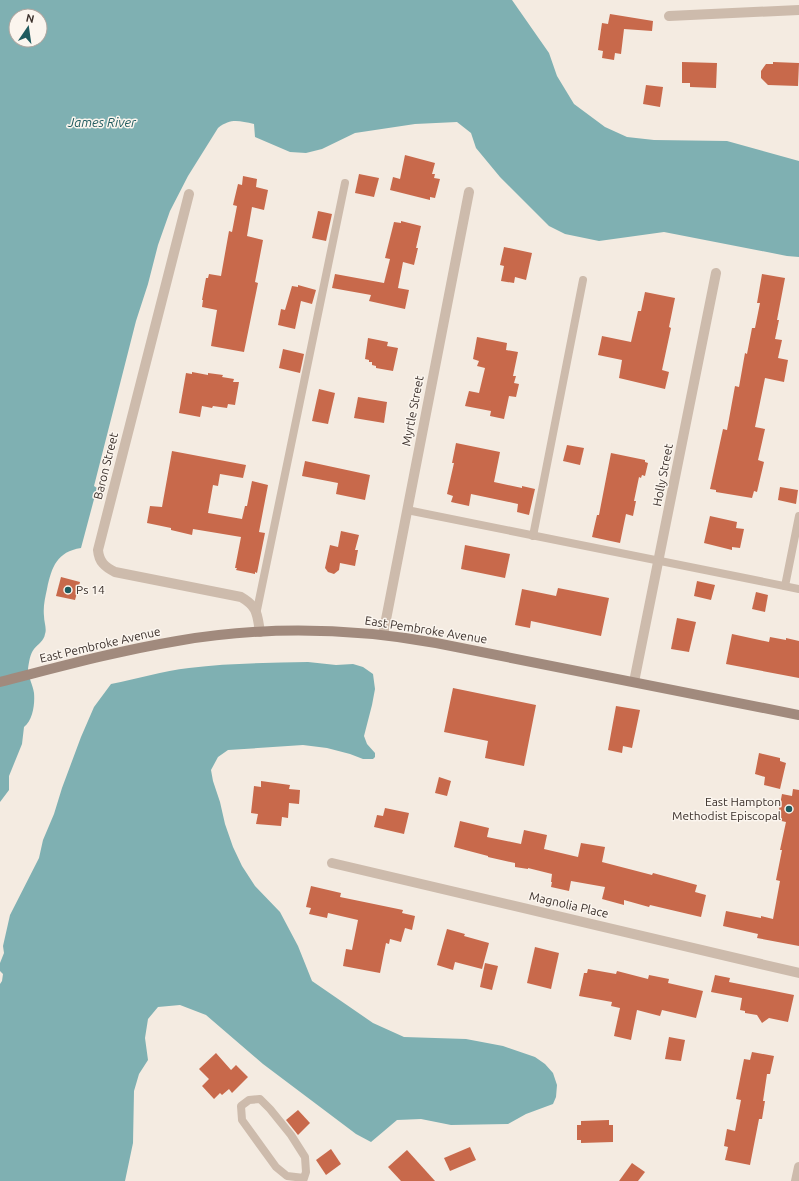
<svg xmlns="http://www.w3.org/2000/svg" width="799" height="1181" font-family="Ubuntu,sans-serif">
<style>
.water{fill:#7fb0b2;fill-rule:evenodd}
.building{fill:#c8694b}
.lines{fill:none;stroke-linecap:round;stroke-linejoin:round}
.service{stroke:#cdbbac;stroke-width:8}
.minor{stroke:#cdbbac;stroke-width:10}
.secondary{stroke:#a18a7d;stroke-width:10}
.poi-dot{fill:#1f5a5e;stroke:#fbf5ee;stroke-width:1.5}
.labels{text-anchor:middle;stroke-width:3;stroke-linejoin:round;paint-order:stroke}
.street-label{font-size:12px;fill:#3b302b;stroke:#fbf5ee}
.poi-label{font-size:12px;fill:#3b302b;stroke:#fbf5ee;text-anchor:start}
.water-label{font-size:13px;font-style:italic;fill:#1f5a5e;stroke:#fbf5ee}
</style>
<rect width="100%" height="100%" fill="#f4ebe1"/>
<!-- water -->
<g class="water">
<path d="M0 0H512L549 53 557 76 574 104 605 127 627 137 654 140 727 141 799 161V257L787 256 664 232 599 241 565 234 549 226 500 177 476 148 471 133 457 122 415 124 355 133 322 149 306 153 290 152 255 137 254 124C239 121 231 118 218 128L188 176 170 211 158 245 148 284 136 321 94 486 97 488 81 548C57 552 52 566 47 589 45 598 43 607 44 616 44 622 47 629 45 634 44 641 38 644 34 649 30 654 29 662 28 669 28 677 33 685 34 693 35 704 33 720 24 727L22 744 9 776V790L0 802ZM16 16H40V40H16Z"/>
<path d="M308 662 336 665 353 664 363 667 373 674 375 689 372 705 364 736 367 744 375 753V757L373 759H363L350 754 327 748 303 745 228 750 218 757 211 770 213 781 220 802 225 824 233 847 242 866 255 886 280 912 298 946 312 981 373 1023 404 1037 466 1039 503 1046 535 1057 545 1064 553 1073 557 1085 556 1097 553 1104 526 1114 508 1124 451 1125 421 1119 397 1120 371 1142 356 1134 263 1064 206 1015 180 1005 158 1007 148 1019 145 1038 148 1060 139 1074 134 1091 133 1143 125 1181H0V984L2 981 3 974 0 971V963L4 953 3 946 10 915 39 858 43 840 54 814 62 788 81 737 94 707 111 684C137 679 163 671 189 668 229 663 269 663 308 662Z"/>
</g>
<!-- building -->
<g class="building">
<path d="M610 14 653 21 652 31 624 29 621 54 615 53 614 60 602 58 603 51 598 50 602 23 608 24Z"/>
<path d="M682 62 717 63 716 88 690 87V83H682Z"/>
<path d="M773 62 799 63 798 86 768 85 761 78V71L766 64H773Z"/>
<path d="M646 85 663 87 660 107 643 104Z"/>
<path d="M405 155 435 163 432 174H435L434 178 440 179 435 198 430 197V200L390 190 393 177 400 179Z"/>
<path d="M359 174 379 178 374 197 355 193Z"/>
<path d="M243 176 257 179 256 187 268 190 264 210 252 207 247 236 263 240 255 282 258 283 244 352 211 346 217 310 202 307 203 300H202L206 278H208L209 274 221 276 229 231 232 232 237 206 233 205 238 184 242 185Z"/>
<path d="M318 211 332 214 326 241 312 238Z"/>
<path d="M401 221 421 226 416 248H418L414 265 403 262 398 288 409 290 405 309 369 301 371 295 332 288 335 274 384 283 390 259 385 258 394 222 401 223Z"/>
<path d="M504 247 532 253 526 280 515 277 514 283 501 281 504 266 500 265Z"/>
<path d="M762 274 785 278 777 320H779L775 339 782 340 778 358 788 360 784 382 765 378 755 427 765 429 758 460 764 462 757 492 754 491 752 498 716 492V490L710 489 723 429 727 430 735 386 739 387 745 353 747 354 752 328H755L760 303H757Z"/>
<path d="M298 285 316 290 312 304 301 301 295 329 278 325 281 309 285 310 292 286 298 287Z"/>
<path d="M645 292 675 298 669 327 671 328 662 370 669 372 665 389 619 378 622 360 598 355 602 336 631 342 638 311H641Z"/>
<path d="M477 337 507 343 506 350 518 352 513 376H516L514 383 519 384 516 397 509 396 504 419 490 416 491 411 465 406 469 391 479 393 485 368 477 366 479 361 473 359Z"/>
<path d="M368 338 388 342 387 346 398 348 393 371 376 368V366L372 365V362H369V360L365 359Z"/>
<path d="M283 349 304 354 300 373 279 368Z"/>
<path d="M192 372 208 375V373L223 375 222 377 234 379 233 382H239L235 405 228 404 227 408 213 406 212 408 202 406 200 417 179 413 186 373 192 374Z"/>
<path d="M319 389 335 393 328 424 312 421Z"/>
<path d="M358 397 387 402 384 423 354 418Z"/>
<path d="M456 443 500 452 494 482 522 488V486L535 489 529 515 517 512 518 504 471 494 469 506 451 502 453 496 447 494 454 463H452Z"/>
<path d="M567 445 584 448 580 465 563 461Z"/>
<path d="M172 451 246 465 243 478 220 474 218 486 213 485 208 513 242 519 245 506H247L252 481 268 485 259 532 265 533 257 573 255 572V574L236 570 237 568H235L241 537 193 529 192 535 171 530V528L147 523 150 506 162 507Z"/>
<path d="M611 453 645 460V462L648 463 645 476 642 475 641 478 639 477 634 501H636L633 516 626 514 620 543 592 537 597 515H599Z"/>
<path d="M305 461 370 475 365 500 336 494 338 483 302 476Z"/>
<path d="M780 487 798 490 796 504 778 500Z"/>
<path d="M710 516 737 522 736 528 744 529 740 548 732 547V550L704 543Z"/>
<path d="M341 531 359 535 355 550H358L355 566 340 563 339 570 334 574 328 572 325 568 330 545 338 547Z"/>
<path d="M465 545 510 554 505 578 461 569Z"/>
<path d="M61 577 80 582 75 600 56 596Z"/>
<path d="M697 581 715 585 711 600 694 596Z"/>
<path d="M558 588 609 598 601 636 531 621 530 628 515 625 522 589 556 596Z"/>
<path d="M756 592 768 595 765 612 752 609Z"/>
<path d="M677 618 696 622 689 652 671 649Z"/>
<path d="M732 634 769 642 770 637 786 640V638L799 641V678L726 664Z"/>
<path d="M453 688 536 705 524 766 485 758 488 741 444 732Z"/>
<path d="M616 706 640 710 632 748 623 746 622 753 608 750Z"/>
<path d="M759 753 780 758V761L786 763 780 789 764 785 765 777 755 774Z"/>
<path d="M439 777 451 781 447 796 435 793Z"/>
<path d="M261 781 290 785 289 789 300 790 299 804 289 803 288 818 282 817 281 826 256 824 258 814 251 813 254 786 261 787Z"/>
<path d="M793 789 799 790V946L757 938 758 934 723 926 726 911 761 918V916L773 919 780 881 776 880 782 850H780L786 822 777 820 782 794 792 796Z"/>
<path d="M385 808 409 813 404 834 374 827 377 815 383 816Z"/>
<path d="M460 821 489 828 487 837 521 844 524 830 547 835 544 849 578 857 581 843 605 847 602 862 652 875 653 873 697 885 695 892 706 895 701 917 650 905 649 907 624 900V905L602 899 605 887 571 881 569 891 551 887 552 882H551L552 874 528 868V869L515 867V863L488 857V856L454 847Z"/>
<path d="M311 886 341 893 340 897 403 910 402 913 415 916 412 930 405 928 401 942 390 939 389 944 386 943 380 973 343 966 346 949 352 950 358 920 328 913 327 918 309 914 311 908 306 907Z"/>
<path d="M447 929 465 934 464 936 489 943 482 969 455 962 453 970 437 965Z"/>
<path d="M535 947 559 953 551 989 527 983Z"/>
<path d="M485 963 498 966 492 990 480 987Z"/>
<path d="M588 969 616 974 617 971 648 979 649 975 669 979 668 983 703 991 696 1018 662 1010 660 1016 637 1010 631 1040 614 1036 620 1008 611 1006 612 1002 579 996 584 973H587Z"/>
<path d="M715 975 730 978 729 982 794 995 788 1022 769 1018 762 1023 757 1015 745 1013V1011L740 1010 742 998 711 992Z"/>
<path d="M669 1037 685 1040 681 1061 665 1059Z"/>
<path d="M752 1052 774 1056 770 1074H767L763 1101H765L762 1119H759L750 1165 725 1160 728 1147 724 1146 727 1129 735 1131 741 1100 736 1099 744 1059 750 1060Z"/>
<path d="M216 1053 231 1070 236 1065 248 1077 232 1093 229 1089 222 1095 220 1093 214 1099 202 1086 209 1079 199 1069Z"/>
<path d="M298 1110 310 1123 298 1135 286 1120Z"/>
<path d="M609 1120V1125H613V1142L581 1143V1140H577V1125H581V1121Z"/>
<path d="M470 1147 476 1160 450 1171 444 1158Z"/>
<path d="M331 1149 341 1164 326 1175 316 1160Z"/>
<path d="M407 1150 435 1181H401L388 1167Z"/>
<path d="M632 1163 645 1172 638 1181H619Z"/>
</g>
<g class="lines">
<!-- service -->
<g class="service">
<path d="M407 510 799 589"/>
<path d="M533 536 583 280"/>
<path d="M785 586 799 516"/>
<path d="M257 610 345 183"/>
<path d="M303 1181 306 1172 305 1157 291 1135 270 1109 260 1099 249 1100 241 1106 242 1120 276 1167 287 1176 304 1178"/>
</g>
<!-- minor -->
<g class="minor">
<path d="M669 16 799 10"/>
<path d="M189 194 98 550C99 562 105 567 115 572L241 597C258 607 257 614 260 632"/>
<path d="M383 635 469 192"/>
<path d="M634 682 716 273"/>
<path d="M332 863 799 973"/>
<path d="M796 1181 799 1167"/>
</g>
<!-- secondary -->
<path class="secondary" d="M0 682C59 667 117 651 177 641 263 626 351 628 436 643L799 715"/>
</g>
<!-- markers -->
<g class="poi-dot">
<circle cx="68" cy="590" r="4"/>
<circle cx="789" cy="809" r="4"/>
</g>
<g class="labels">
<!-- street labels -->
<g class="street-label">
<text transform="translate(413 411) rotate(-79)" y="4">Myrtle Street</text>
<text transform="translate(106 466) rotate(-76)" y="4">Baron Street</text>
<text transform="translate(663 475) rotate(-79)" y="4">Holly Street</text>
<text transform="translate(426 630) rotate(9)" y="4">East Pembroke Avenue</text>
<text transform="translate(100 645) rotate(-13)" y="4">East Pembroke Avenue</text>
<text transform="translate(569 905) rotate(13)" y="4">Magnolia Place</text>
</g>
<!-- poi labels -->
<g class="poi-label">
<text x="76" y="594">Ps 14</text>
<text x="781" y="806" text-anchor="end">East Hampton<tspan x="781" dy="14">Methodist Episcopal</tspan></text>
</g>
<!-- water labels -->
<g class="water-label">
<text x="102" y="127">James River</text>
</g>
</g>
<!-- north arrow -->
<g transform="translate(28 28) rotate(13)"><circle r="19" fill="#fbf5ee" stroke="#aea6a0"/>
<path d="M0-3L7 15L0 10L-7 15Z" fill="#1f5a5e"/>
<text y="-6" font-size="11" font-weight="bold" text-anchor="middle" fill="#3b302b">N</text>
</g>
</svg>
